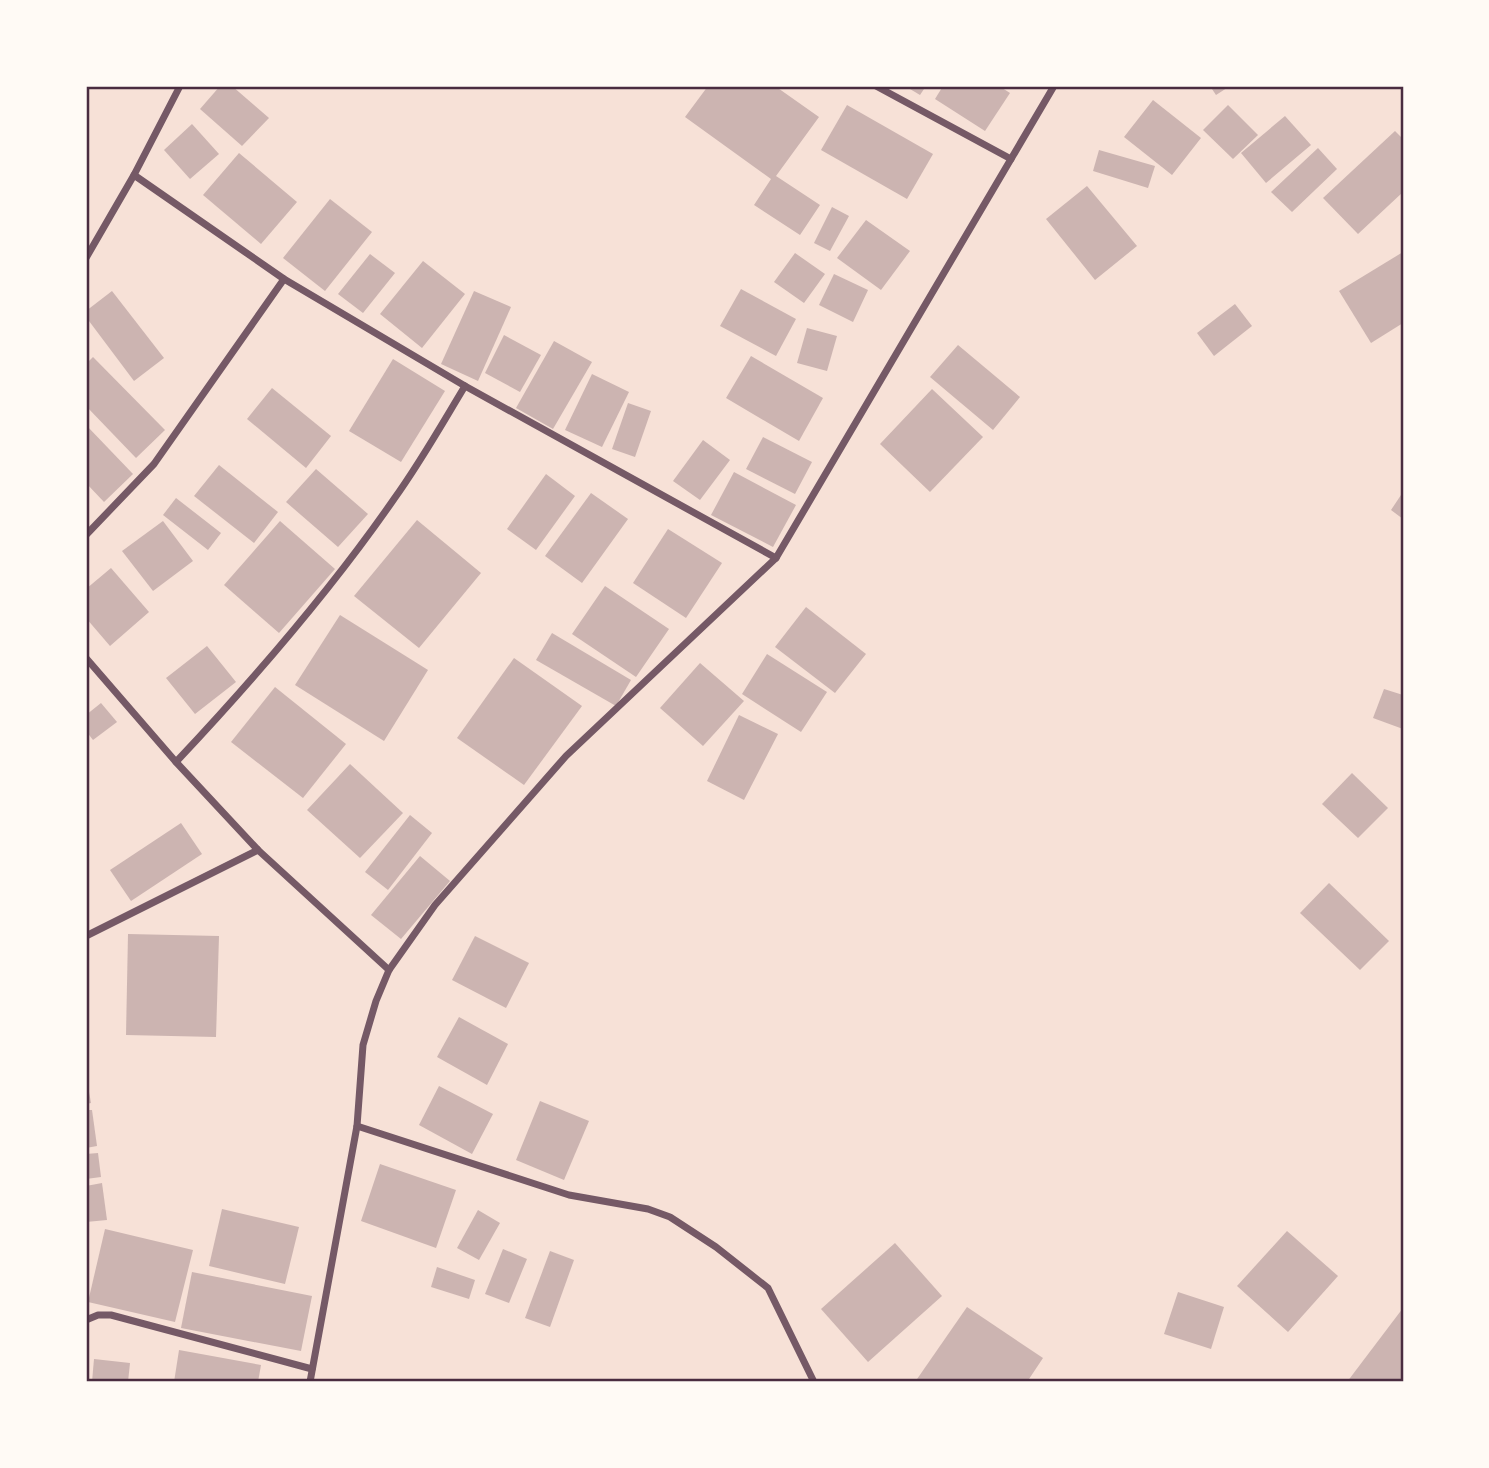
<svg xmlns="http://www.w3.org/2000/svg" width="1489" height="1468" font-family="Helvetica,sans-serif">
<style>
.building{fill:#ccb4b1}
.lines{fill:none;stroke-linecap:round;stroke-linejoin:round}
.minor{stroke:#755966;stroke-width:7}
.neatline{fill:none;stroke:#4a2c40;stroke-width:2.5}
</style>
<rect width="100%" height="100%" fill="#f7e1d7"/>
<!-- building -->
<g class="building">
<path d="M220 86H232L269 118 242 146 200 109Z"/>
<path d="M708 86H775L819 117 776 176 820 205 800 235 754 205 771 179 685 117Z"/>
<path d="M905 86H926L920 95Z"/>
<path d="M943 86H999L1010 93 985 131 935 99Z"/>
<path d="M1210 86H1230L1216 95Z"/>
<path d="M1153 100 1201 138 1172 175 1124 137Z"/>
<path d="M847 105 933 154 907 199 821 150Z"/>
<path d="M1228 105 1258 135 1233 159 1203 130Z"/>
<path d="M1285 116 1311 145 1266 183 1241 153Z"/>
<path d="M192 124 219 154 190 179 164 150Z"/>
<path d="M1395 131 1403 139V192L1358 234 1323 198Z"/>
<path d="M1318 148 1337 169 1292 212 1271 192Z"/>
<path d="M1099 150 1155 166 1148 188 1093 171Z"/>
<path d="M239 153 297 202 261 244 203 195Z"/>
<path d="M1087 186 1137 246 1095 280 1046 219Z"/>
<path d="M330 199 372 232 325 291 283 258Z"/>
<path d="M832 207 849 216 830 251 814 243Z"/>
<path d="M866 220 910 251 881 290 837 258Z"/>
<path d="M1403 252V323L1371 343 1339 291Z"/>
<path d="M795 253 825 274 804 303 774 282Z"/>
<path d="M370 254 395 273 363 313 338 294Z"/>
<path d="M423 261 465 294 422 348 380 314Z"/>
<path d="M834 274 868 290 853 322 819 305Z"/>
<path d="M741 289 796 319 776 356 720 326Z"/>
<path d="M112 291 164 358 134 381 86 317V311Z"/>
<path d="M474 291 511 307 478 381 441 364Z"/>
<path d="M1235 304 1252 326 1214 356 1197 333Z"/>
<path d="M807 328 837 336 827 371 797 363Z"/>
<path d="M504 335 541 355 520 392 485 373Z"/>
<path d="M554 341 592 362 553 429 516 408Z"/>
<path d="M958 345 1020 397 993 430 930 377Z"/>
<path d="M751 356 823 398 799 441 726 398Z"/>
<path d="M93 357 165 430 136 458 86 406V364Z"/>
<path d="M393 359 445 391 401 462 349 431Z"/>
<path d="M592 374 629 392 602 447 565 430Z"/>
<path d="M272 388 331 436 306 468 247 419Z"/>
<path d="M932 389 983 437 930 492 880 444Z"/>
<path d="M628 403 651 411 635 457 612 449Z"/>
<path d="M86 425 133 474 104 502 86 483Z"/>
<path d="M763 437 812 462 795 494 746 469Z"/>
<path d="M703 440 730 460 700 500 673 481Z"/>
<path d="M219 465 278 512 254 543 194 496Z"/>
<path d="M316 469 368 514 338 547 286 502Z"/>
<path d="M734 472 796 505 773 547 711 515Z"/>
<path d="M546 474 575 496 536 550 507 529Z"/>
<path d="M1403 492V519L1391 510Z"/>
<path d="M591 493 628 519 582 583 545 556Z"/>
<path d="M176 498 221 533 208 550 163 515Z"/>
<path d="M417 520 481 573 419 648 354 596Z"/>
<path d="M163 521 193 561 153 591 122 551Z"/>
<path d="M280 521 335 569 279 633 224 585Z"/>
<path d="M668 529 722 563 686 618 633 583Z"/>
<path d="M111 568 149 612 110 646 86 618V589Z"/>
<path d="M605 586 669 629 636 677 572 634Z"/>
<path d="M806 607 866 654 835 693 775 647Z"/>
<path d="M340 615 428 670 384 741 295 685Z"/>
<path d="M552 633 631 680 616 706 536 660Z"/>
<path d="M207 646 236 682 195 714 166 678Z"/>
<path d="M767 654 827 692 801 732 742 694Z"/>
<path d="M514 658 582 706 524 785 457 738Z"/>
<path d="M700 663 744 701 703 746 660 708Z"/>
<path d="M275 687 346 744 303 798 231 742Z"/>
<path d="M1384 689 1403 695V729L1373 718Z"/>
<path d="M101 703 117 722 93 740 86 731V715Z"/>
<path d="M739 715 778 734 744 800 707 781Z"/>
<path d="M350 764 403 813 360 858 307 810Z"/>
<path d="M1352 773 1388 808 1358 838 1322 804Z"/>
<path d="M410 815 432 833 388 890 365 872Z"/>
<path d="M181 823 202 854 131 901 110 870Z"/>
<path d="M420 856 450 881 401 939 371 915Z"/>
<path d="M1329 883 1389 941 1360 970 1300 913Z"/>
<path d="M128 934 219 936 216 1037 126 1035Z"/>
<path d="M475 936 529 963 506 1008 452 980Z"/>
<path d="M459 1017 508 1044 487 1085 437 1057Z"/>
<path d="M86 1075 91 1103 86 1104Z"/>
<path d="M439 1086 493 1114 472 1154 419 1125Z"/>
<path d="M540 1101 589 1121 564 1180 516 1160Z"/>
<path d="M86 1110H92L97 1146 86 1148Z"/>
<path d="M98 1153 101 1177 86 1179V1154Z"/>
<path d="M380 1164 456 1190 436 1248 361 1221Z"/>
<path d="M102 1183 107 1220 86 1222V1186Z"/>
<path d="M222 1209 299 1227 285 1284 209 1266Z"/>
<path d="M478 1210 500 1223 479 1260 457 1248Z"/>
<path d="M105 1229 193 1250 175 1322 88 1302Z"/>
<path d="M1287 1231 1338 1276 1288 1332 1237 1286Z"/>
<path d="M895 1243 942 1296 868 1362 821 1309Z"/>
<path d="M503 1249 527 1259 509 1303 485 1294Z"/>
<path d="M550 1251 574 1260 550 1327 525 1318Z"/>
<path d="M437 1267 475 1280 469 1299 431 1287Z"/>
<path d="M192 1272 312 1296 301 1351 181 1328Z"/>
<path d="M1178 1292 1224 1307 1211 1349 1164 1334Z"/>
<path d="M967 1307 1043 1358 1027 1382H915Z"/>
<path d="M1403 1308V1382H1347Z"/>
<path d="M179 1350 261 1365 258 1382H174Z"/>
<path d="M94 1359 130 1363 128 1382H92Z"/>
</g>
<g class="lines">
<!-- minor -->
<g class="minor">
<path d="M876 86 1011 159"/>
<path d="M134 175 180 86"/>
<path d="M86 258 134 175 284 279 465 386 776 558"/>
<path d="M86 535 154 464 284 279"/>
<path d="M86 658 176 762 258 850 389 970"/>
<path d="M176 762C254 679 329 593 394 499 420 463 442 424 465 386"/>
<path d="M86 936 258 850"/>
<path d="M357 1126 569 1195 648 1209 670 1217 716 1247 768 1288 814 1382"/>
<path d="M86 1320 98 1315H111L312 1369"/>
<path d="M310 1382 357 1126 363 1045 376 1001 389 970 435 905 566 756 776 558 1054 86"/>
</g>
</g>
<!-- border -->
<rect width="1489" height="1468" fill="none" stroke="#fffaf5" stroke-width="175"/>
<rect x="88" y="88" width="1314" height="1292" class="neatline"/>
</svg>
